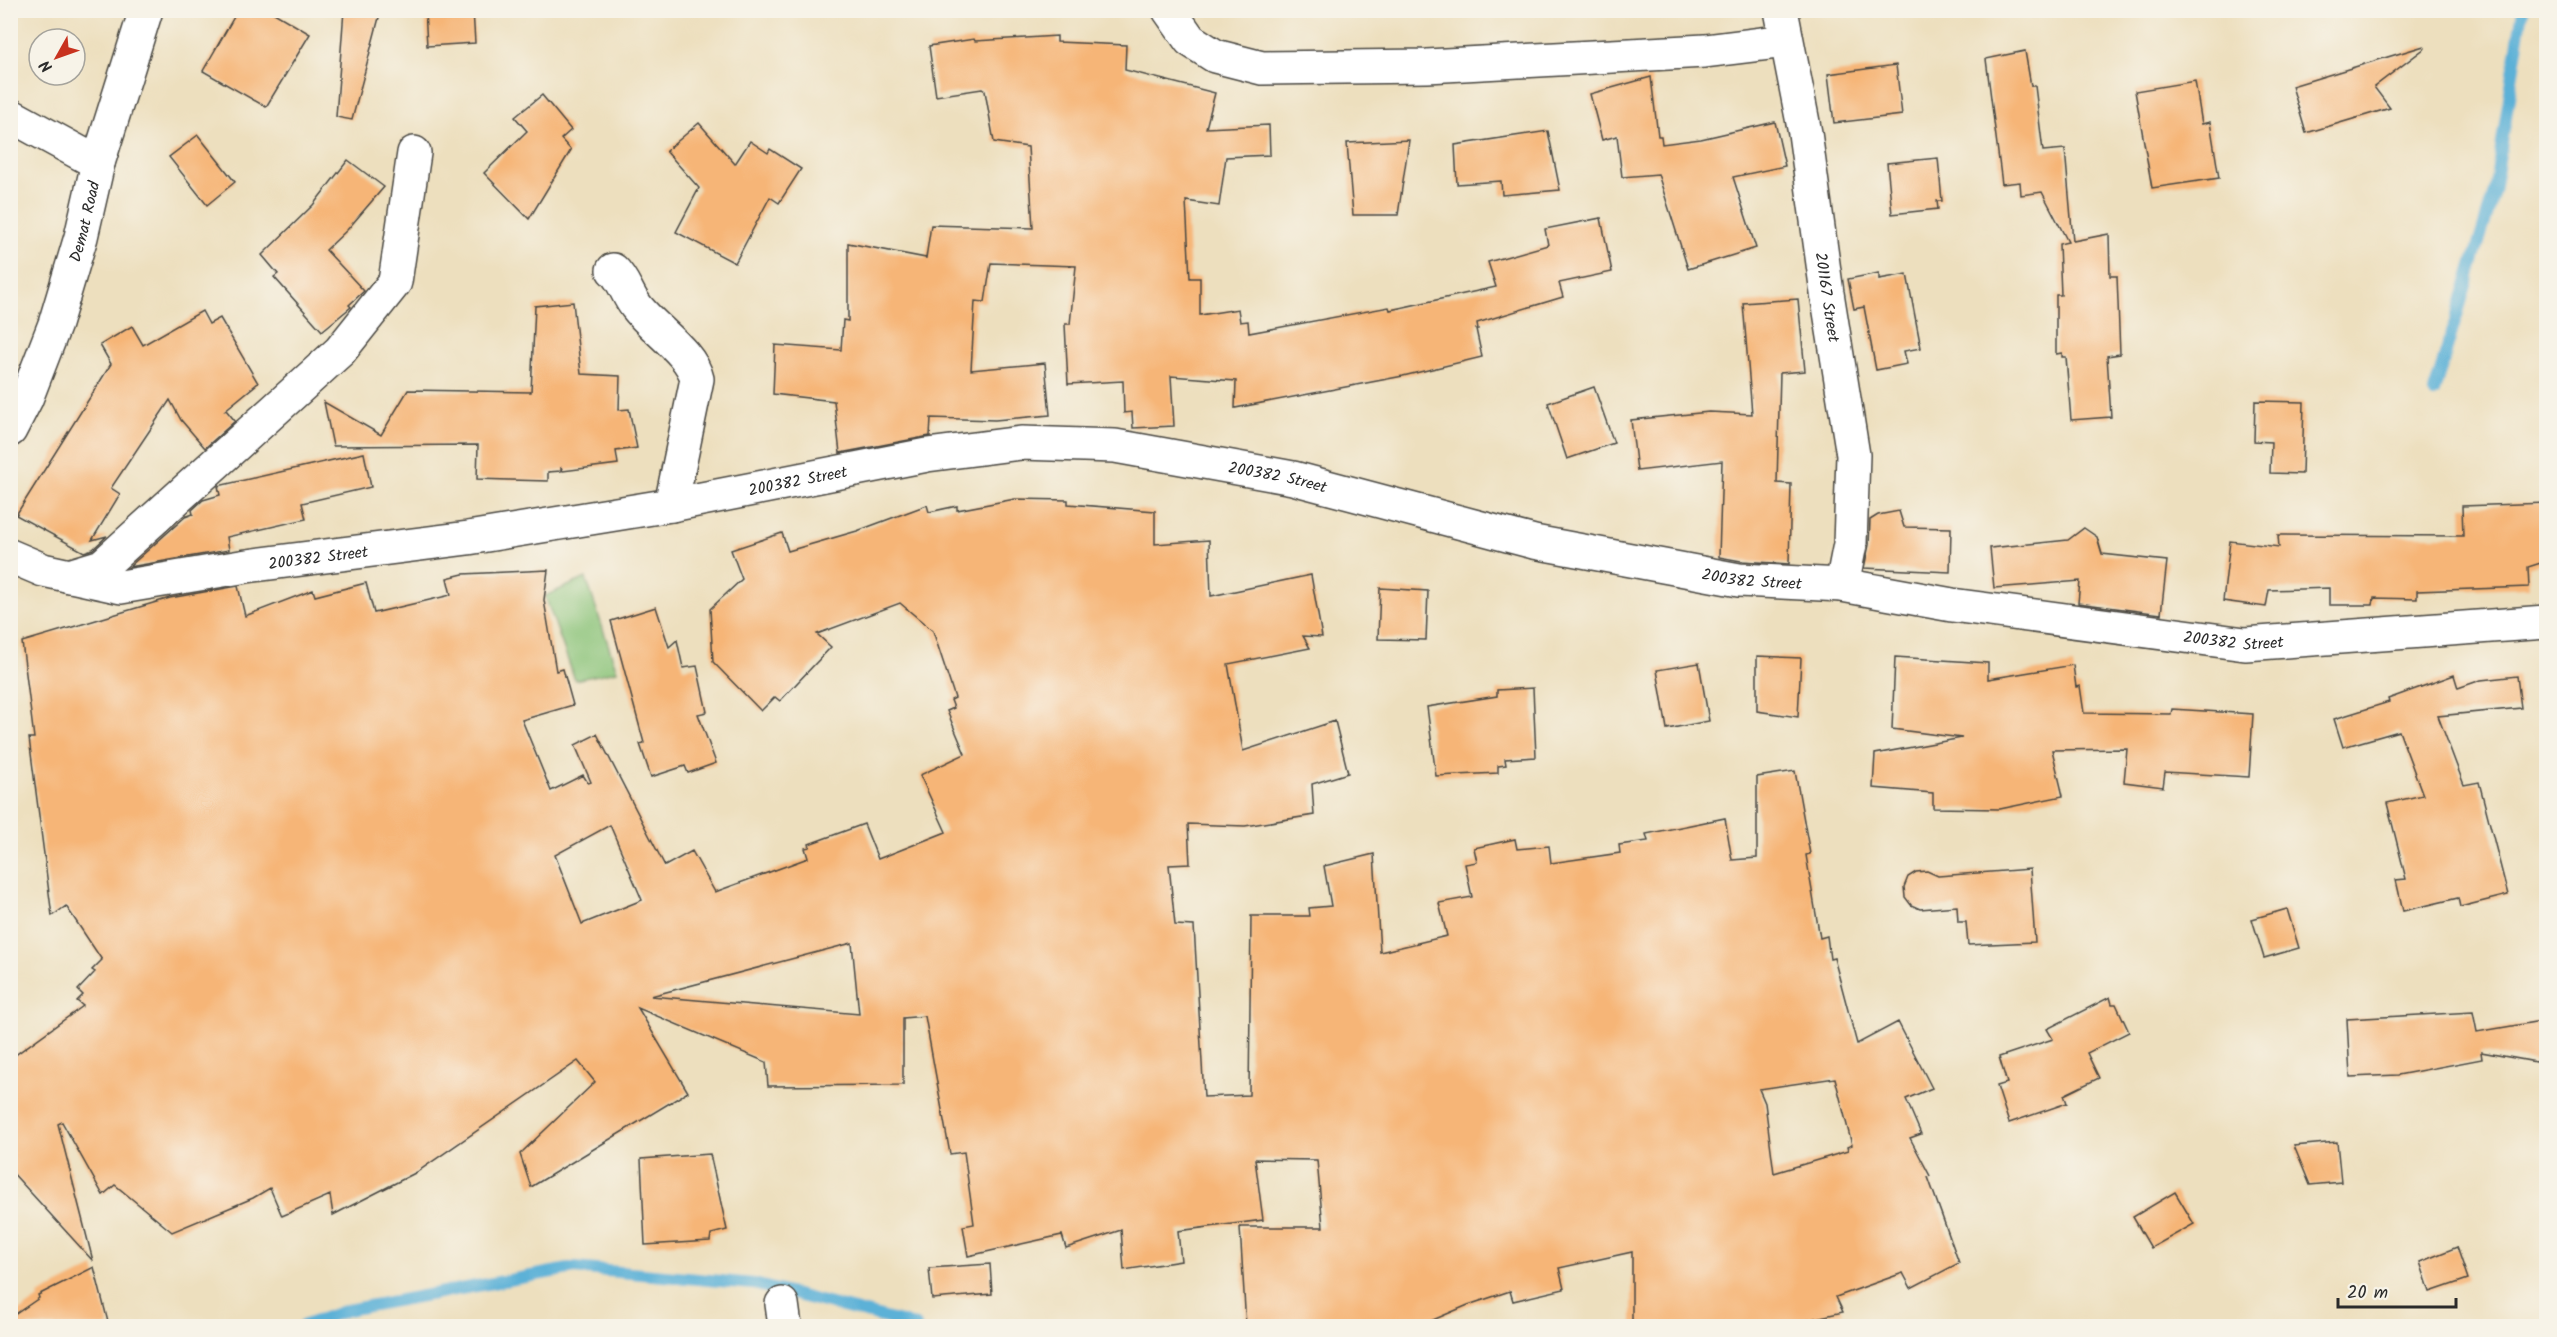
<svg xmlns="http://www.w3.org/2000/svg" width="2557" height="1337" font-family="Kalam,sans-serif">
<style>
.green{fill:#8ac378;stroke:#5a7752;stroke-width:1.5}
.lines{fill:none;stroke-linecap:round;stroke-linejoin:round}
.stream{stroke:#5bb1d7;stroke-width:12}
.building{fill:#f6b577;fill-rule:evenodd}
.minor-casing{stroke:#484641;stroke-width:36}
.minor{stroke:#fff;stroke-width:33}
.labels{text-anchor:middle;stroke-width:6;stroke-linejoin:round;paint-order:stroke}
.street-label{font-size:16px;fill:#2b2b2b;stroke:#f7f3e8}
</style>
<rect width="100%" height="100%" fill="#f7f3e8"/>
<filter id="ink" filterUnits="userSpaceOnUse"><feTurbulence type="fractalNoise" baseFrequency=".0167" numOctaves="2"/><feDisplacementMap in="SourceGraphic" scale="12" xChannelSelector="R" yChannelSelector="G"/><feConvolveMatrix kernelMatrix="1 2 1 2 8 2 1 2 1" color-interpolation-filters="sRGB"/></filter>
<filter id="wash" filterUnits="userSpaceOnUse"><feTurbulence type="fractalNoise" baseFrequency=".008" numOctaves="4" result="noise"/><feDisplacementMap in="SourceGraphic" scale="24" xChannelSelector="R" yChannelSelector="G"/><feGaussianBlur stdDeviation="1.35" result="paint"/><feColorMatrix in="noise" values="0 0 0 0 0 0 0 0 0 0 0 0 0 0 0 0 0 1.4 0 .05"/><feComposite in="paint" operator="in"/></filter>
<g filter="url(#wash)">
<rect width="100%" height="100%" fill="#eddfbe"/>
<!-- green -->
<path class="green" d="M586 578 617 671 575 680 545 596Z"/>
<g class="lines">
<!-- stream -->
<g class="stream">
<path d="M2434 392 2494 192 2523 10"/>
<path d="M303 1326 347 1310 574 1268 754 1284 916 1326"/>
</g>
</g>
<g id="blocks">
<!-- building -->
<g class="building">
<path d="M238 10H269L310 34 266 107 203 71Z"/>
<path d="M344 10H381L352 120 336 117Z"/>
<path d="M425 10H473L475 43 427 46Z"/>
<path d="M1057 36V42L1126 45 1125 70 1215 93 1206 128 1269 125 1270 155 1226 157 1219 206 1186 201 1190 278H1200V315L1238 309 1240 322 1248 321 1249 333 1389 307 1390 310 1496 287 1488 262 1548 245 1545 229 1601 218 1612 272 1559 283 1563 297 1477 323 1478 329H1476L1482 357 1403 376 1235 408 1236 381 1171 376 1174 426 1133 428 1132 412 1124 413 1123 381 1068 384 1065 324H1070L1076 266 991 263 985 302 975 301 971 370 1045 363 1050 415 995 420 931 418 930 436 840 453 834 401 773 394 775 345 841 350 843 320 848 321V243L926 258 931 225 1033 228 1028 147 994 142 985 91 982 89 936 96 929 46 974 39 975 41Z"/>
<path d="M2424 46 2425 48 2374 87 2390 108 2306 133 2292 86Z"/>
<path d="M2025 51 2031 86H2035L2043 151 2065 149 2073 241 2109 234 2110 276H2117L2120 354 2107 356 2111 417 2071 420 2066 357H2062V353L2056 354V295H2061L2059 244 2068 242 2042 192 2021 195 2020 182 2002 184 1986 59Z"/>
<path d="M1896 65 1902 115 1834 123 1828 74Z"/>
<path d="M1651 77 1658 136H1661L1662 144 1701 139 1775 122 1785 166 1733 177 1756 248 1688 269 1658 174 1622 177 1617 136 1602 140 1590 94Z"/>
<path d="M2195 81 2202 124 2210 122 2219 178 2152 188 2135 91Z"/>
<path d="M542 95 571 130 561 139 571 150 529 219 484 173 527 131 515 117Z"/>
<path d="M699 123 735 164 750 141 768 153 770 149 801 169 779 203 770 197 735 263 676 232 699 188 666 151Z"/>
<path d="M1548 131 1560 190 1502 195 1501 181 1457 184 1455 145Z"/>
<path d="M198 135 235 182 207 205 169 157Z"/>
<path d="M1409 140 1398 215H1353L1347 143Z"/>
<path d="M1938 158 1942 201H1937L1938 209 1892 214 1887 163Z"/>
<path d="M348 160 384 187 347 230 326 250 364 291 349 305 351 307 322 331 274 277 278 274 262 255 313 205Z"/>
<path d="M1879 273V279L1907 274 1921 348 1904 351 1907 364 1876 370 1864 307 1854 309 1848 279Z"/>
<path d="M1798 299 1805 371 1780 373 1777 483 1791 484 1789 564 1741 561 1719 557 1722 461 1637 471 1631 420 1709 412 1752 414 1743 303Z"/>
<path d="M573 302 581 374 620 376 619 410 629 409 637 448 616 451 618 464 563 471 561 467V471L548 472V481L477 479 478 445 333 446 324 402 381 435 408 390 531 392 535 306Z"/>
<path d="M202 311 209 324 220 318 258 383 224 411 226 410 235 421 205 448 181 420 170 400 111 488 120 494 92 540 107 536 93 549 84 552 16 515 111 364 100 345 132 326 143 345Z"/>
<path d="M1594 387 1614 443 1567 459 1548 403Z"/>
<path d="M2255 401 2304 402 2302 474 2270 473 2271 442 2254 441Z"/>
<path d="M364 453 371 487 302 503 306 519 227 537 229 550 129 567 185 517 193 514 192 510 203 500 220 495 218 486Z"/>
<path d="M1015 499 1068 500V504L1155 511V544L1209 540 1211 596 1311 575 1322 637 1303 636 1310 648 1228 664 1243 751 1335 721 1348 773 1312 784 1314 815 1245 826 1188 824 1190 864 1169 865 1175 925 1194 926 1204 1097 1249 1095 1251 916H1310L1309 908 1331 906 1324 866 1374 854 1380 952 1447 936 1439 903 1472 897 1465 864 1477 862 1474 848 1515 839 1517 849 1549 846 1551 863 1620 853 1619 845 1648 841 1646 834 1725 818 1732 860 1757 858V777L1795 771 1810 854 1806 855 1820 938 1827 936 1830 959 1834 958 1857 1044 1898 1022 1932 1088 1906 1099 1921 1134 1910 1138 1930 1176 1928 1177 1959 1263 1911 1288 1903 1273 1836 1297 1843 1312 1780 1326H1632V1252L1559 1268 1564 1289 1513 1301 1510 1291 1468 1305 1426 1323 1388 1326H1246L1240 1227H1323L1317 1160 1255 1159 1263 1220 1178 1231 1181 1261 1124 1270 1121 1230 1066 1248 1062 1235 968 1256 963 1226 974 1224 964 1152 950 1154 925 1016 903 1018V1085L768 1086 766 1062 638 1008 688 1092 531 1187 520 1154 595 1082 578 1061 417 1172 333 1215 330 1195 282 1216 270 1188 253 1198 172 1232 115 1185 103 1195 62 1122 58 1124 93 1261 10 1170V1059L83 1006 77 1001 83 995 78 990 95 972 92 970 102 960 66 906 52 916 29 738H34L22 642 170 598 238 586 245 616 313 590 315 596 366 583 374 613 451 595 447 578 463 574 548 570 544 600 556 671 563 669 573 705 522 720 551 791 583 775 588 783 591 782 575 745 597 734 665 866 692 851 715 892 808 858 805 848 810 847 809 844 864 824 878 859 946 832 920 775 965 754 947 711 954 708 951 700 955 698 933 631 900 603 817 634 831 647 780 701 775 697 761 711 713 662 710 609 742 579 731 550 782 533 788 551 857 531 927 505 929 512 957 506V510ZM610 825 642 900 582 924 555 855ZM852 943 859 1014 651 996ZM1835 1078 1852 1145 1847 1147 1848 1151 1774 1173 1765 1103 1759 1089Z"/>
<path d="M2547 503V561L2528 567 2529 587 2417 591V599L2374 598 2373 605H2329V588L2269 590 2266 607 2223 601 2230 541 2279 547 2278 535 2463 536 2462 506Z"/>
<path d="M1899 511 1904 527 1951 528 1950 572 1864 568 1869 545 1870 520 1878 515Z"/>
<path d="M2084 528 2097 537 2102 554 2167 561 2161 614 2078 603 2080 581 1994 588 1990 548 2068 540Z"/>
<path d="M1380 588 1428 591 1426 640 1378 639Z"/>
<path d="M656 607 669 647 677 640 683 668 697 666 707 712 698 714 716 763 688 773 685 766 651 777 640 744 644 743 611 621Z"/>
<path d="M1757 656 1801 658 1798 717 1757 711Z"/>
<path d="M1895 657 1988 663V679L2073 665 2076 687 2080 686 2084 713 2171 714 2172 709 2253 714 2249 777 2165 772 2163 787 2124 782 2127 749 2052 750 2063 796 2000 809 1933 808V793L1873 788 1875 754 1962 738 1892 729Z"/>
<path d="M1699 663 1709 721 1667 729 1657 670Z"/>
<path d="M2454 675 2458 688 2481 680 2517 676 2521 708 2438 716 2464 785 2479 782 2508 895 2460 907 2458 898 2403 911 2396 880 2406 879 2387 803 2423 795 2399 731 2343 747 2334 719 2389 702 2388 699Z"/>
<path d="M1533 688 1536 757 1505 759 1506 765 1498 766V773L1436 776 1427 707 1497 696V690Z"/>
<path d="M2030 869 2035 942 1968 945 1966 922H1958L1957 906 1920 909 1911 905 1905 897 1904 887 1908 877 1916 872 1927 871 1938 876Z"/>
<path d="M2287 909 2299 948 2264 958 2252 919Z"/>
<path d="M2110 997 2112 1004H2116L2129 1032 2087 1053 2099 1078 2064 1095 2067 1103 2009 1123 1997 1086 2007 1083 1999 1057 2053 1039 2047 1029Z"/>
<path d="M2473 1012 2477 1032 2547 1020V1064L2481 1052 2482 1059 2398 1075 2350 1077 2347 1019Z"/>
<path d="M2337 1142 2341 1182 2310 1185 2294 1146Z"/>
<path d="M710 1154 727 1230 711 1234 710 1241 645 1245 641 1159Z"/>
<path d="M2175 1192 2194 1224 2151 1248 2133 1217Z"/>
<path d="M2457 1247 2468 1279 2430 1292 2420 1262Z"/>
<path d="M990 1264 992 1294 932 1299 929 1268Z"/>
<path d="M94 1267 109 1326H10V1318L39 1298 38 1295Z"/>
</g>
</g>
</g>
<g filter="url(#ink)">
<use href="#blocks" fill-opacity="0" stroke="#484641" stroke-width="1.5"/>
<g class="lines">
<defs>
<g id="minor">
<path d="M1169 10 1190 40 1215 56 1262 68 1427 66 1705 51 1785 41"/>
<path id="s1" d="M1781 10 1805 133 1827 293 1853 455 1850 544 1842 585"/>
<path d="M10 115 98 163"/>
<path d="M613 270C624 280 627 295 636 306 653 329 691 352 697 379L671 505"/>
<path id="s2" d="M10 430 26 399 55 324 81 237 98 163 146 10"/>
<path id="s3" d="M10 556 43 570 121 587 247 566 468 538 671 505 927 455 1021 443 1115 446 1293 478 1534 542 1739 580 1842 585 1952 605 2245 644 2546 622"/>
<path d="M69 576 102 566 340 351 395 282 414 153"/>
<path d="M782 1304 785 1326"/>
</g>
</defs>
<!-- minor casing -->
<use href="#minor" class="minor-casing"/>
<!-- minor -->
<use href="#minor" class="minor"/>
</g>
</g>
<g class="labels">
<!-- street labels -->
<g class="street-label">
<text dy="6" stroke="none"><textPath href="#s2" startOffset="222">Demat Road</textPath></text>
<text dy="6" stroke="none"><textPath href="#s1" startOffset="291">201167 Street</textPath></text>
<text dy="6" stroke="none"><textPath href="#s3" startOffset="1287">200382 Street</textPath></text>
<text dy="6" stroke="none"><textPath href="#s3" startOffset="801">200382 Street</textPath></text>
<text dy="6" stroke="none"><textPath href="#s3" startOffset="315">200382 Street</textPath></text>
<text dy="6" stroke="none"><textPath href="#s3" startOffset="1773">200382 Street</textPath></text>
<text dy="6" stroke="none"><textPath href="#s3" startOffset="2259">200382 Street</textPath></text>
</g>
</g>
<!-- margin -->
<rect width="2557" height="1337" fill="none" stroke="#f7f3e8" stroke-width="36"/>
<!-- north arrow -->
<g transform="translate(57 57) rotate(230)"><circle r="28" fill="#f7f3e8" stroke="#a5a39c" stroke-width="1.5"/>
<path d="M0-4.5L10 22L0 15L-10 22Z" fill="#c8321e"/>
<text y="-9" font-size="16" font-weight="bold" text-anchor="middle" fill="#2b2b2b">N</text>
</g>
<!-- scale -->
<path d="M2338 1298v9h118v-9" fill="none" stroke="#2b2b2b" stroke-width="3"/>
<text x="2347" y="1298" font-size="18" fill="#2b2b2b" stroke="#f7f3e8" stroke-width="4.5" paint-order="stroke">20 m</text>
</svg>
